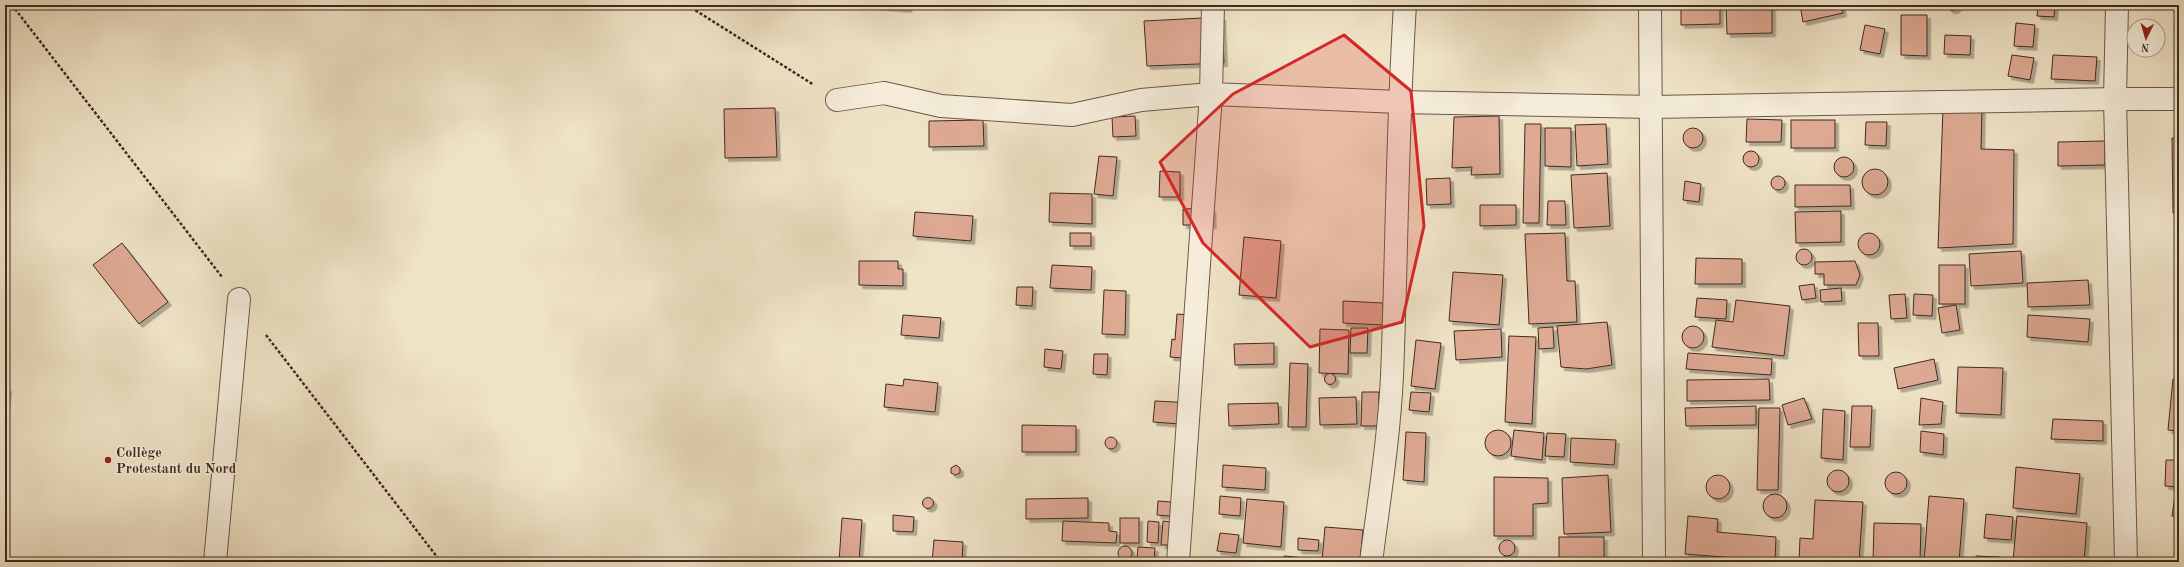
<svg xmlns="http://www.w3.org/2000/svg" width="2184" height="567" font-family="'Old Standard TT',serif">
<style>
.building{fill:#dfaa94;stroke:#402a20;filter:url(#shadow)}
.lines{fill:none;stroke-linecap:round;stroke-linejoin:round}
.street-casing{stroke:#6c584a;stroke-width:24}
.path{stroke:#402a20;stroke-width:2.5;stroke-dasharray:3 2;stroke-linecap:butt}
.street{stroke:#f5edda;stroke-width:22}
.marked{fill:#d62828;fill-opacity:0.2;stroke:#d62828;stroke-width:3;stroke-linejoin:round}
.poi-dot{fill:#8f2418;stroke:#f5edda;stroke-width:1.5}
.labels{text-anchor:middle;stroke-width:3;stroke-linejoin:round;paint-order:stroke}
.poi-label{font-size:14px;font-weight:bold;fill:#402a20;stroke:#f5edda;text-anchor:start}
</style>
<defs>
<filter id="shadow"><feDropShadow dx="3.5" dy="3.5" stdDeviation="0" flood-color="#0004"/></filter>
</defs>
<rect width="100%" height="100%" fill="#efe3c6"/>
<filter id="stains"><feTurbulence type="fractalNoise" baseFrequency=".005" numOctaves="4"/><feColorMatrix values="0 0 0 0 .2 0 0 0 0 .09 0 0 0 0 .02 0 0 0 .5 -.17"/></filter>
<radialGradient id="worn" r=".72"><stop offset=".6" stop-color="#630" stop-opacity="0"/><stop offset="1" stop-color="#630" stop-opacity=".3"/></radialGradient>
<!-- building -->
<g class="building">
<path d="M864 5H909L908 9Z"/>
<path d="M1681 5H1720V24L1681 25Z"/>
<path d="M1726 5H1772V33L1727 34Z"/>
<path d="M1800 5H1842L1843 13 1803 22Z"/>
<path d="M1945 5H1959V6L1955 10H1950Z"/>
<path d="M2038 5H2055L2054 17 2037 16Z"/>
<path d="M1901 15H1927V56L1901 55Z"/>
<path d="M1222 17 1224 63 1147 66 1144 21Z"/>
<path d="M2016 23 2035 25 2033 47 2014 46Z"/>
<path d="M1865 25 1885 29 1880 54 1860 50Z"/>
<path d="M1945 35 1971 36 1970 55 1944 54Z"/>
<path d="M2012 55 2034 58 2030 80 2008 76Z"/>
<path d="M2053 55 2097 57 2095 81 2051 79Z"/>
<path d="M775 108 777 157 725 158 724 109Z"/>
<path d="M1943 108H1982L1981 149 2014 150 2013 244 1938 248Z"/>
<path d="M1135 116 1136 136 1113 137 1112 117Z"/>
<path d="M1499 116 1500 174 1471 175 1472 167 1452 168 1454 117Z"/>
<path d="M1747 119 1782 120 1781 142H1746Z"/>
<path d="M983 120 984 146 929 147V121Z"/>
<rect x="1791" y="120" width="44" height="28"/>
<path d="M1866 122H1887L1886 146 1865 145Z"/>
<path d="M1525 124H1541L1539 223H1523Z"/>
<path d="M1606 124 1608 164 1577 166 1575 125Z"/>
<circle cx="1693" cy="138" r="10"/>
<path d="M1545 128H1571V167L1545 166Z"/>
<path d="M2172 138H2179V213H2173Z"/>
<path d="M2105 141V165L2058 166V142Z"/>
<circle cx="1751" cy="159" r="8"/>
<path d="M1099 156 1117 157 1113 196 1094 194Z"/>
<circle cx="1844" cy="167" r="10"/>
<circle cx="1875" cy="182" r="13"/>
<path d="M1160 171 1180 172V197H1159Z"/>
<path d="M1607 173 1610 226 1574 228 1571 175Z"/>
<circle cx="1778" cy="183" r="7"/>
<path d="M1450 178 1451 204 1427 205 1426 179Z"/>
<path d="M1685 181 1701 184 1699 202 1683 200Z"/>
<path d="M1795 185H1850L1851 206 1795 207Z"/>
<path d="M1050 193 1092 194V224L1049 222Z"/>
<path d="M1548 201H1565L1566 225H1547Z"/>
<path d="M1480 205H1516V225L1480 226Z"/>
<path d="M1212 208 1213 225H1183V209Z"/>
<path d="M1841 211V242L1796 243 1795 212Z"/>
<path d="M915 212 973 216 971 241 913 236Z"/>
<circle cx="1869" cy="244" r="11"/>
<rect x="1070" y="233" width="21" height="13"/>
<path d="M1565 233 1567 281H1575L1577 322 1529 324 1525 234Z"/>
<path d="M1244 237 1281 241 1276 298 1239 295Z"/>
<path d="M122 243 168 302 139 324 93 265Z"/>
<circle cx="1804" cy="257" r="8"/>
<path d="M2021 251 2023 283 1971 286 1969 254Z"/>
<path d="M1696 258 1742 259V284H1695Z"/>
<path d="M859 261H898V269H903V286L859 285Z"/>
<path d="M1855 261 1860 275 1856 285H1824V274H1815V262Z"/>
<path d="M1052 265 1092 267 1091 290 1050 288Z"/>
<rect x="1939" y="265" width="26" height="39"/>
<path d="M1453 272 1503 275 1499 325 1449 321Z"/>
<path d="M2088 280 2090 305 2028 307 2027 283Z"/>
<path d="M1814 284 1816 298 1802 300 1799 286Z"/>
<path d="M1017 287H1033L1032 306 1016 305Z"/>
<path d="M1841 288 1842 301 1821 302 1820 290Z"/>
<path d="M1104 290 1126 291 1125 335 1102 334Z"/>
<path d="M1905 294 1907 318 1891 319 1889 295Z"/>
<path d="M1914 294 1933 295 1932 316 1913 315Z"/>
<path d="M1697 298 1727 300 1726 319 1695 317Z"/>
<path d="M1736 300 1790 306 1784 356 1712 347 1716 320 1733 322Z"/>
<path d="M1343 301 1383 303V325L1343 323Z"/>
<path d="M1956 305 1960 330 1942 333 1938 308Z"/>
<path d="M1177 314 1201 316 1197 359 1170 357 1172 339 1175 340Z"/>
<path d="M903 315 941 318 939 338 901 335Z"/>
<path d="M2028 315 2090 319 2088 342 2027 337Z"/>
<path d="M1607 322 1612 365 1586 369 1561 367 1557 326Z"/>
<path d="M1858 323H1878L1879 356H1859Z"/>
<circle cx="1693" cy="337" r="11"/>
<path d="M1553 327 1554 348 1539 349 1538 328Z"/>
<path d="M1351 328H1368L1367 353H1350Z"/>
<path d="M1320 329 1349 330 1348 374 1319 373Z"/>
<path d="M1501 329 1502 357 1456 360 1454 331Z"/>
<path d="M1509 336 1536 337 1532 424 1505 422Z"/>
<path d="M1416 340 1441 343 1435 389 1411 386Z"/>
<path d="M1274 343V364L1235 365 1234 344Z"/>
<path d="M1045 349 1063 351 1061 369 1044 367Z"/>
<path d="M1688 353 1772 359 1771 375 1686 369Z"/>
<path d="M1094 354H1108L1107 375 1093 374Z"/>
<path d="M1934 359 1938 380 1898 389 1894 368Z"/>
<path d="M1290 363 1308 364 1306 427H1288Z"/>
<path d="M1958 367 2003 368 2001 415 1956 413Z"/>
<circle cx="1330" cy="379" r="5.5"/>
<path d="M904 379 938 383 935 412 884 407 886 384 903 386Z"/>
<path d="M1769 379 1770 400 1687 401V380Z"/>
<path d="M2173 379H2179V431L2168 430Z"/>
<path d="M5 388H8L5 415Z"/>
<path d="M1362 392H1379L1378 426H1361Z"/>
<path d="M1411 392 1431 393 1429 412 1409 410Z"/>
<path d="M1356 397 1357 424 1320 425 1319 398Z"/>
<path d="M1804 398 1812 419 1788 425 1782 405Z"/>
<path d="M1921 398 1943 402 1941 424 1919 425Z"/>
<path d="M1155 401 1195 403 1193 425 1153 422Z"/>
<path d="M1278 403 1279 424 1229 426 1228 404Z"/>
<path d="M1756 406V425L1686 426 1685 408Z"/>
<path d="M1852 406H1872L1870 447H1850Z"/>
<path d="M1759 408H1780L1778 490H1757Z"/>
<path d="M1823 409 1845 411 1843 460 1821 458Z"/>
<path d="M2053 419 2103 421V441L2051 439Z"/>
<path d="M1022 425 1076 426V452H1022Z"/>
<path d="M1514 430 1544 433 1542 460 1511 456Z"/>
<circle cx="1498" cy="443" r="13"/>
<path d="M1921 431 1944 434 1943 455 1920 452Z"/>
<path d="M1406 432 1426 433 1424 482 1403 480Z"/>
<path d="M1547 433 1566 434 1564 457 1545 456Z"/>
<circle cx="1111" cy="443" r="6"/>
<path d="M1571 438 1616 440 1614 465 1570 462Z"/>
<path d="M2166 460H2179V487L2165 486Z"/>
<path d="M956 465 960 468V473L955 475 951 473V468Z"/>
<path d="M1223 465 1266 468 1265 490 1222 487Z"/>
<path d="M2016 467 2080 474 2076 514 2013 508Z"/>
<circle cx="1838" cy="481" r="11"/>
<circle cx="1896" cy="483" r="11"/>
<path d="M1608 475 1611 532 1564 534 1562 478Z"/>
<circle cx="1718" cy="487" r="12"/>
<path d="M1494 477 1548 478V503L1533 504V536H1494Z"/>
<path d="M2176 489 2179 490V517L2172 516Z"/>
<circle cx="1775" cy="506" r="12"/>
<path d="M1220 496 1241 498 1240 516 1219 514Z"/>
<path d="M1929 496 1964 499 1959 562H1924Z"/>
<circle cx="928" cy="503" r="5.5"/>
<path d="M1088 498V518L1026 519V499Z"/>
<path d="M1247 499 1284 502 1281 547 1243 543Z"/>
<path d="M1815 500 1863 502 1859 562H1799L1800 538 1813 539Z"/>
<path d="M1158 501 1184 503 1182 517 1157 515Z"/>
<path d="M1986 514 2013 517 2011 540 1984 538Z"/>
<path d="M893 515 914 517 913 532 893 531Z"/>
<path d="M1688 516 1718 519 1717 532 1776 537 1775 561 1685 554Z"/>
<path d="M2017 516 2087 523 2084 562H2013Z"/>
<path d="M842 518 862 520 859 562H839Z"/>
<rect x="1120" y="518" width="19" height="25"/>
<path d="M1063 521 1109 523V531L1117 532 1116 543 1062 541Z"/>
<path d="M1148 521 1159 522 1158 543 1147 542Z"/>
<path d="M1163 521 1179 523 1177 545H1161Z"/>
<path d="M1874 523 1921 524 1920 562H1873Z"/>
<path d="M1325 527 1363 530 1360 562 1322 561Z"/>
<path d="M1220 533 1239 535 1236 553 1217 551Z"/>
<rect x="1559" y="537" width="45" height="25"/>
<path d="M1298 538 1319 540 1318 551 1298 550Z"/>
<path d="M934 540 963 542 962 562H932Z"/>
<circle cx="1507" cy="548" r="8"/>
<circle cx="1125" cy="553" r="7"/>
<path d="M1138 547 1155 548 1154 561 1137 559Z"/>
<path d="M1284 556 1317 559V562H1283Z"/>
<path d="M1976 556 2000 557V562H1976Z"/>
<path d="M1232 558 1255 561V562H1231Z"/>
</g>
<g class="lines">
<defs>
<g id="street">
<path d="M1650 5 1654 562"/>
<path d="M2117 5 2115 99 2126 562"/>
<path d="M837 100 884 93 941 106 1072 115 1141 100 1211 94 1399 102 1652 107 2115 99H2179"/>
<path d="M215 562 239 299"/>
<path d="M1178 562 1211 94 1213 5"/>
<path d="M1371 562C1379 500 1389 438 1392 376 1397 252 1397 129 1405 5"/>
</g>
</defs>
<!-- street casing -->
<use href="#street" class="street-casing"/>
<!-- path -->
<g class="path">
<path d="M12 5 222 277"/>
<path d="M687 5 814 85"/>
<path d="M266 335 441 562"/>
</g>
<!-- street -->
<use href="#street" class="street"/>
</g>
<!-- marked area -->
<path class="marked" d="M1344 35 1411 91 1424 226 1402 322 1310 347 1203 243 1160 162 1233 94Z"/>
<!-- markers -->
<circle class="poi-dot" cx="108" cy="460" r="4"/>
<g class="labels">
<!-- poi labels -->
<g class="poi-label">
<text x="116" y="457">Collège<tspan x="116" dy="16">Protestant du Nord</tspan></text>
</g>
</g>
<!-- margin -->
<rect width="2184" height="567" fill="none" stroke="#efe3c6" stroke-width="20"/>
<rect x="6" y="6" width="2172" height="555" fill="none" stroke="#402a20" stroke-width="2"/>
<rect x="10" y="10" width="2164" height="547" fill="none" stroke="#402a20"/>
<!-- north arrow -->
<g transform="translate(2146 38) rotate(185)"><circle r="19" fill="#f5edda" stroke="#ad9f90"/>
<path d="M0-3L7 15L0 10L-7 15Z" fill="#8f2418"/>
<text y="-6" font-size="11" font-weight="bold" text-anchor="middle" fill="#402a20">N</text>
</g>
<rect width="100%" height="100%" filter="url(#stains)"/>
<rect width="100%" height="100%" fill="url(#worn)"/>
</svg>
